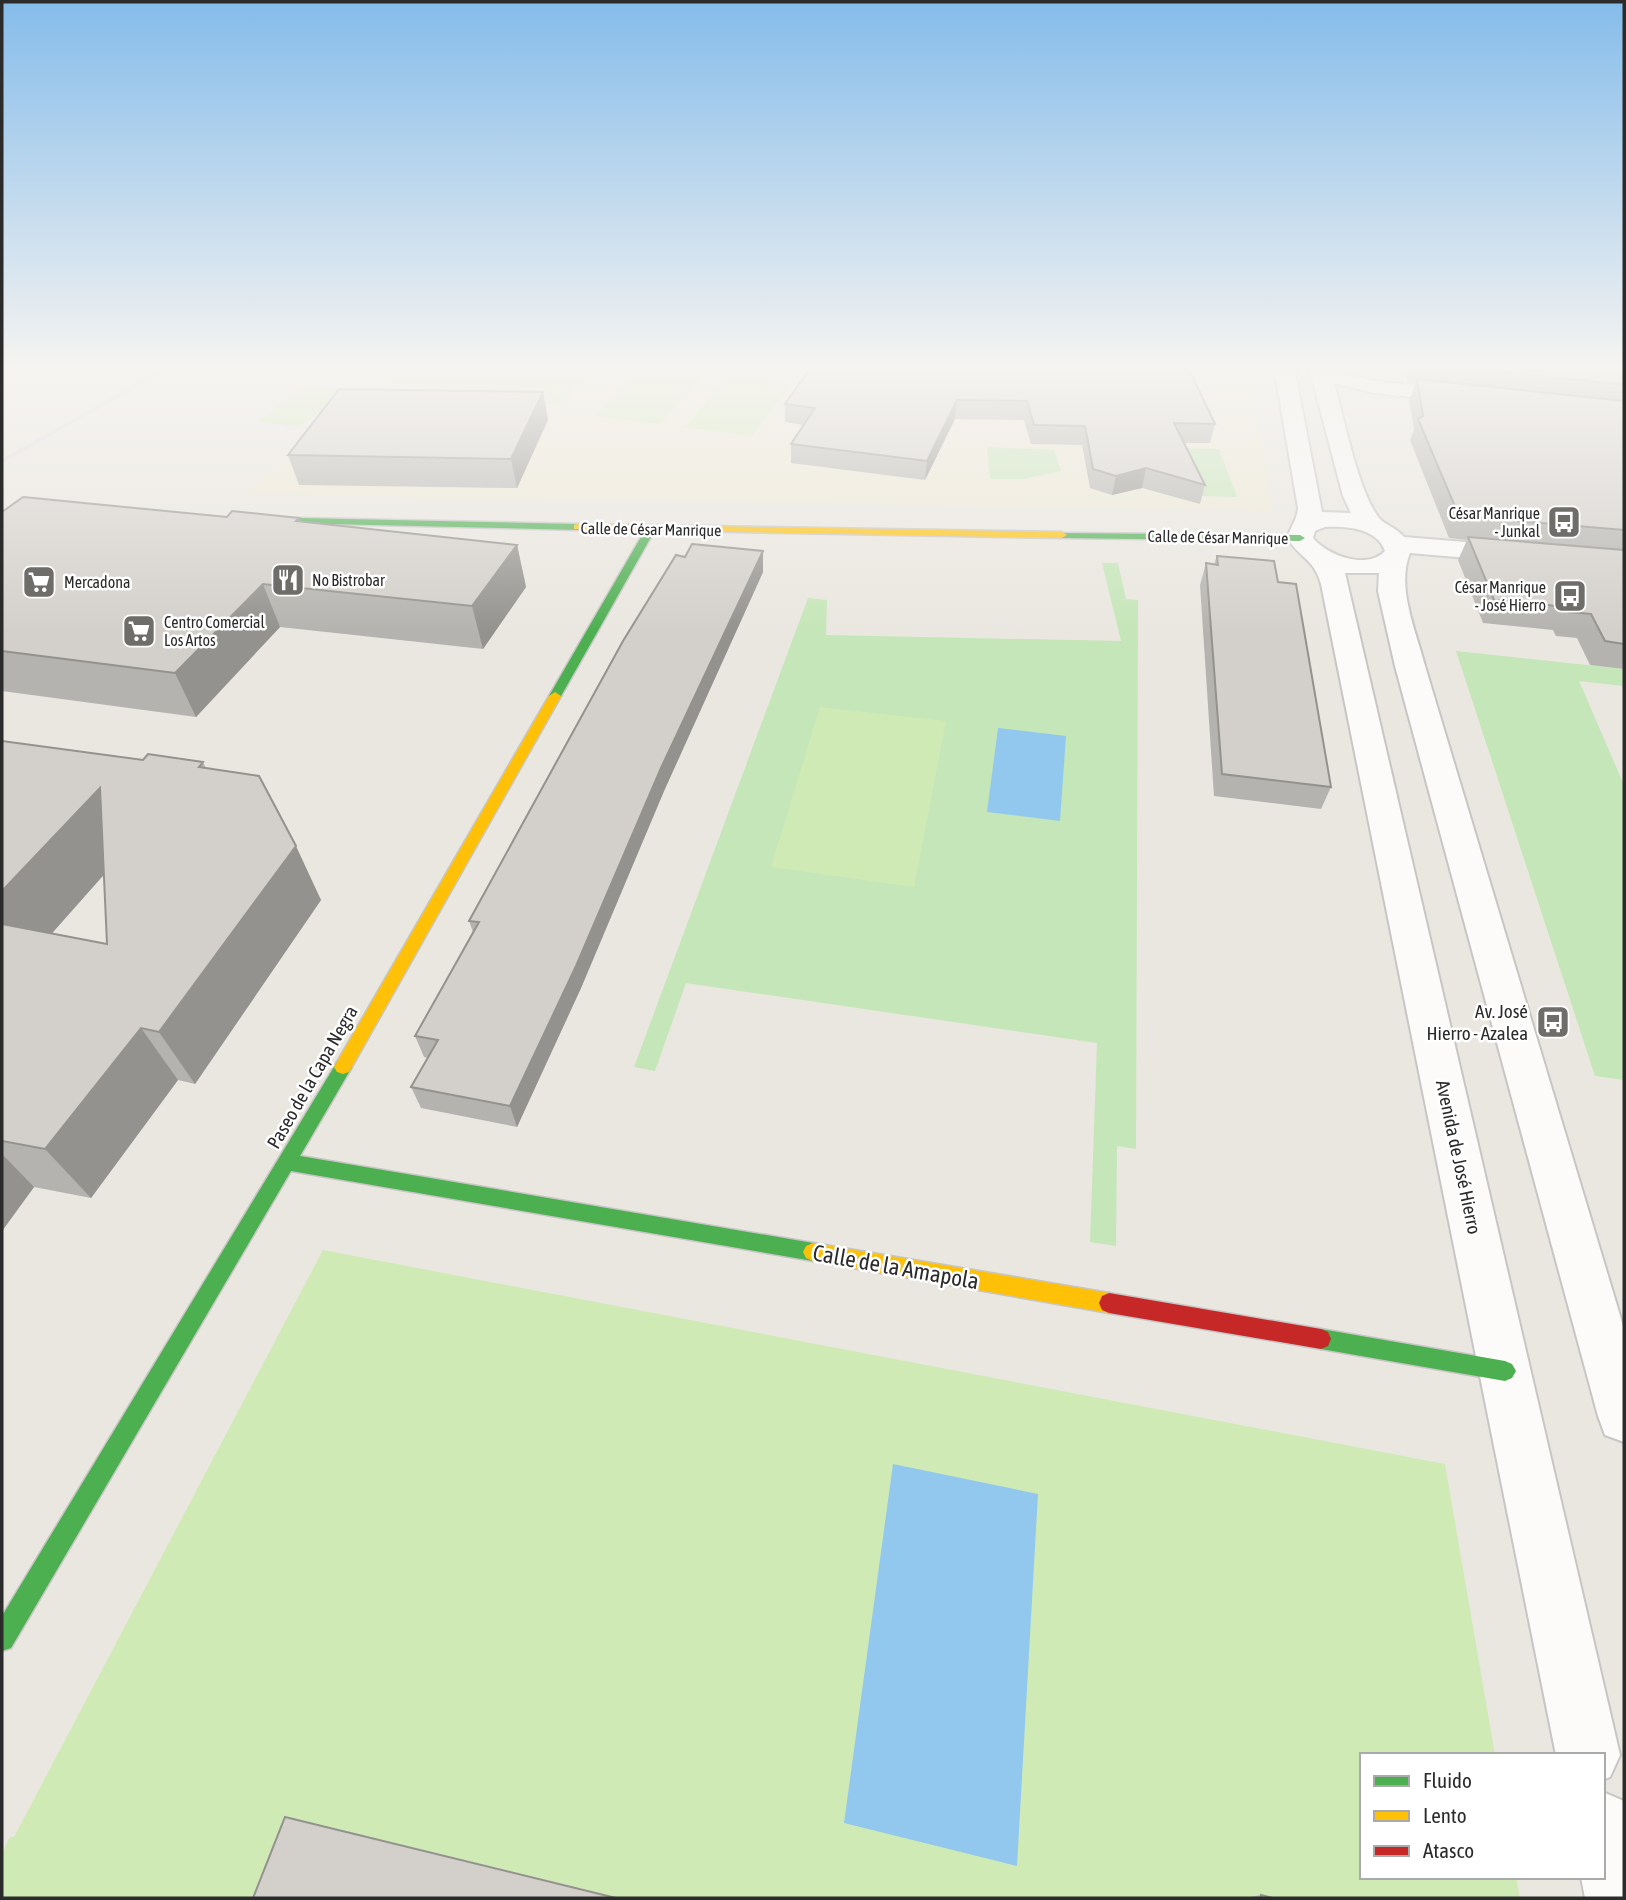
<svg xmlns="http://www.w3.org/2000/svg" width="1626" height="1900" font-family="'Asap Condensed',sans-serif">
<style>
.education{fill:#ede8d5}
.green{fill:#c5e6b8}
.pitch{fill:#d0eab6}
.water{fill:#92c8ed}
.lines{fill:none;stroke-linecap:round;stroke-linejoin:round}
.street-casing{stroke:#c7c6c5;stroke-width:4}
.fast-casing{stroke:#c7c6c5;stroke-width:3}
.slow-casing{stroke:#c7c6c5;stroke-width:3}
.jam-casing{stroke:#c7c6c5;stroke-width:3}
.street{fill:#fcfbfa;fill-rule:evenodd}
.fast{fill:#4caf50;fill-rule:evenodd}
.slow{fill:#ffc107;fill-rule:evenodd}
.jam{fill:#c62828;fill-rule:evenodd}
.rail{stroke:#dededf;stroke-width:3.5}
.wall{fill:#b5b3af;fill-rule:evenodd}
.shaded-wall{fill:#94928e}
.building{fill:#d3d0cb;stroke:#94928e;stroke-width:2}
.labels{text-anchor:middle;stroke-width:5;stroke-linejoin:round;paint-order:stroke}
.far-poi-label{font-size:16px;fill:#2b2b2b;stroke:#fff;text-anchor:start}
.far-street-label{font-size:16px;fill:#2b2b2b;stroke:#fff}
.poi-label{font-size:19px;fill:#2b2b2b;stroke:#fff;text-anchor:end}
.street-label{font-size:19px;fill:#2b2b2b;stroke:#fff}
.near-street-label{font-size:23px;fill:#2b2b2b;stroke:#fff}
</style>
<rect width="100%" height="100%" fill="#eae7e0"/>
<!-- education -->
<path class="education" d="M386 367H1250L1272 511 248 494Z"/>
<!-- green -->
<g class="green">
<path d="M987 447 1054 450 1061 471 1024 479H990Z"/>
<path d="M1160 448 1219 449 1237 497 1202 496 1190 472Z"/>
<path d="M1102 563H1118L1126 599 1138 600 1136 1149 1117 1146 1116 1246 1090 1242 1097 1043 686 983 655 1071 634 1067 808 598 827 600 826 635 1121 641Z"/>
<path d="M1456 651 1624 669V686L1579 681 1624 785V1080L1595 1076Z"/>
</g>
<!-- pitch -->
<g class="pitch">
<path d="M408 367H601L558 405 387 382Z"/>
<path d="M643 367 706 373 659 424 594 416Z"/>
<path d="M738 367H806L796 379 734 371Z"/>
<path d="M730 375 793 383 752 436 685 427Z"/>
<path d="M309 385 349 391 298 427 257 421Z"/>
<path d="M820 707 946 721 914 887 771 867Z"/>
<path d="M323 1250 1445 1464 1495 1755H1362V1877H1516L1520 1898H2V1853L10 1837H14Z"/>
</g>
<!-- water -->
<g class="water">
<path d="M998 728 1066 736 1060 821 987 812Z"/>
<path d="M893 1464 1038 1494 1017 1866 844 1823Z"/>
</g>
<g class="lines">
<defs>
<g id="street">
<path d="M1274 367H1294L1322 512 1351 513 1343 496 1309 367H1329L1330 370 1374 381 1474 392 1477 397 1466 403 1374 393 1334 383C1344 418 1358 491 1379 518 1385 525 1397 528 1404 537L1514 546 1523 548 1527 554 1523 560 1514 562 1410 553C1396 587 1416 631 1425 666L1624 1329V1442L1605 1435 1598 1416 1395 666 1378 591 1379 573H1345L1620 1755 1610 1777 1603 1780V1755H1556L1321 584C1314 559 1301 559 1287 538 1291 526 1297 520 1298 508ZM1325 527C1346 526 1377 528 1385 551 1367 570 1328 556 1313 538L1315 531Z"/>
<path d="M1603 1792 1624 1801V1898H1585L1581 1877H1603Z"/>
</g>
<g id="fast">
<path d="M249 517 578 524 583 527 578 530 245 522 244 520Z"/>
<path d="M650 527 655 530 561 696 559 699H551L549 696 645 530Z"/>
<path d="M1058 533 1300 535 1305 538 1300 541 1062 538 1057 535Z"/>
<path d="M343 1060 349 1062 352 1067 300 1156 813 1243 820 1246 823 1252 820 1258 813 1261 291 1171 11 1648 2 1651V1616L337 1062Z"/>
<path d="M1321 1329 1505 1361 1512 1364 1516 1371 1512 1378 1505 1381 1321 1349 1314 1346 1311 1339 1314 1332Z"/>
</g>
<g id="slow">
<path d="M578 524 1062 532 1067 535 1062 538 574 529V525Z"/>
<path d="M555 692 561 696 349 1072 343 1074 337 1072 334 1067 337 1062 549 696Z"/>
<path d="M813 1243 1109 1293 1116 1296 1119 1303 1116 1310 1109 1313 813 1261 806 1258 803 1252 806 1246Z"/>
</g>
<path id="jam" d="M1109 1293 1321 1329 1328 1332 1331 1339 1328 1346 1321 1349 1109 1313 1102 1310 1099 1303 1102 1296Z"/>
</defs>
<!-- street casing -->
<use href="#street" class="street-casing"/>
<!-- fast casing -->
<use href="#fast" class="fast-casing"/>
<!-- slow casing -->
<use href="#slow" class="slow-casing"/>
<!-- jam casing -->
<use href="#jam" class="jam-casing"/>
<!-- street -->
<use href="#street" class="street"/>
<!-- fast -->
<use href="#fast" class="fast"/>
<!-- slow -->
<use href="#slow" class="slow"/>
<!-- jam -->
<use href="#jam" class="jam"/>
<!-- rail -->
<path class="rail" d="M2 461 169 367"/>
</g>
<!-- wall -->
<g class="wall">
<path d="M811 367 1215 424 1210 443H1184L1205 485 1200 504 1142 488 1112 495 1090 488 1082 445 1031 444 1024 420 955 419 925 480 791 463V444L804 425 785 422V404Z"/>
<path d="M1405 367H1624V669L1590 665 1577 638 1556 636 1553 630 1483 623 1458 560 1467 540 1449 538 1410 440 1414 430 1409 400 1416 383 1407 382Z"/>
<path d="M543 392 548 420 517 488 299 485 288 455Z"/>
<path d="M2 512 299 518 300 522 517 545 526 587 483 649 280 627 196 717 2 691Z"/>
<path d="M1217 556 1278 582 1331 787 1321 809 1214 796 1200 585 1206 563 1214 564Z"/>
<path d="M763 572 664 791 581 988 517 1127 421 1108 411 1087 428 1058 424 1057 415 1036 473 932 469 921Z"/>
<path d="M2 741 143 760 203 762 206 768 321 900 195 1084 178 1080 91 1198 34 1187 2 1231ZM104 874 107 944 52 933Z"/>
<path d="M1261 1895 1273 1898H1244Z"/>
</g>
<!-- shaded-wall -->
<g class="shaded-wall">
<path d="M543 392 548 420 517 488 511 459Z"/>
<path d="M957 400 955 419 925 480 927 461Z"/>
<path d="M1146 468 1142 488 1112 495 1116 476Z"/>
<path d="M517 545 526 587 483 649 472 606Z"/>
<path d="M763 551V572L664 791 581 988 517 1127 510 1106 661 768Z"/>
<path d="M263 584 280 627 196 717 175 673Z"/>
<path d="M100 788 133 842 22 967 2 942V891Z"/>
<path d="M296 846 321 900 195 1084 159 1032Z"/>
<path d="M141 1028 178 1080 91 1198 45 1149Z"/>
<path d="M2 1154 34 1187 2 1231Z"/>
</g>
<!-- building -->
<g class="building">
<path d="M811 367H1188L1215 424 1174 423 1205 485 1146 468 1116 476 1093 469 1085 426 1034 425 1027 401 957 400 927 461 791 444 815 408 785 404Z"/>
<path d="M1462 367H1624V385Z"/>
<path d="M1417 379 1624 401V530L1459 516 1418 419 1423 416Z"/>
<path d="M339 389 543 392 511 459 288 455Z"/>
<path d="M23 497 227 517 232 511 299 518 296 521 517 545 472 606 263 584 175 673 2 651V512Z"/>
<path d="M1468 537 1624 550V644L1605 641 1591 614 1569 612 1567 607 1494 600Z"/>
<path d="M692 544 763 551 661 768 576 966 510 1106 411 1087 438 1040 415 1036 479 922 469 921 623 641 676 555 685 557Z"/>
<path d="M1217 556 1274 561 1278 582 1296 584 1331 787 1222 774 1206 563 1218 565Z"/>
<path d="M2 741 143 760 148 754 203 762 199 767 259 776 296 846 159 1032 141 1028 45 1149 2 1141V924L107 944 100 788 2 891Z"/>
<path d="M285 1817 616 1898H253Z"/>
<path d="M1261 1895 1273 1898H1261Z"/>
</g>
<!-- sky -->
<linearGradient id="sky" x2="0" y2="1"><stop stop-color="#85bcea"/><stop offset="0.58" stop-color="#f6f4f1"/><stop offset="1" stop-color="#f6f4f1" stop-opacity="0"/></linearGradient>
<rect width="1626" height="633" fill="url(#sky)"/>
<!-- icons -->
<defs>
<symbol id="bus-square" viewBox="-11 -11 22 22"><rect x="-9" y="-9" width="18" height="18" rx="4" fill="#6e6d6a" stroke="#fff"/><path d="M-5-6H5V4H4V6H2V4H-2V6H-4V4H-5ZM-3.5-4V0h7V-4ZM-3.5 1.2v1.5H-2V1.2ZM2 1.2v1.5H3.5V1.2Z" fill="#fff"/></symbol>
<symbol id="restaurant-square" viewBox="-11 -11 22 22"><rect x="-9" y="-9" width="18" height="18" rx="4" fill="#6e6d6a" stroke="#fff"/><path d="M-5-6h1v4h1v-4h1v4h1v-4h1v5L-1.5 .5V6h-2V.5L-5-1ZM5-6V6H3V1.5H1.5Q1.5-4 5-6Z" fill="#fff"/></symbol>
<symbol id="supermarket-square" viewBox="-11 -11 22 22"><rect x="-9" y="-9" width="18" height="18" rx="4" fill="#6e6d6a" stroke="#fff"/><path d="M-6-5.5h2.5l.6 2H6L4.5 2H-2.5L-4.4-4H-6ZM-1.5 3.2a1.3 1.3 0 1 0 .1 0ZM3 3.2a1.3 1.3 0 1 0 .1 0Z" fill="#fff"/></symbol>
</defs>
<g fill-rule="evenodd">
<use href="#bus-square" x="1545" y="503" width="38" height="38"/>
<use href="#restaurant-square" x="269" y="561" width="38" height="38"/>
<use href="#supermarket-square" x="20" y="563" width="38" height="38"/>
<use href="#bus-square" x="1551" y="577" width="38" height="38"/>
<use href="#supermarket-square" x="120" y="612" width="38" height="38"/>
<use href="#bus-square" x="1534" y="1003" width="38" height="38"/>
</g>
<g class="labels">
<!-- far-poi labels -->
<g class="far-poi-label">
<text x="1540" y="519" text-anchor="end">César Manrique<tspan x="1540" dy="18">- Junkal</tspan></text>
<text x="312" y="586">No Bistrobar</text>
<text x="64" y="588">Mercadona</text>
<text x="1546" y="593" text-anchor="end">César Manrique<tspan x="1546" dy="18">- José Hierro</tspan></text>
<text x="164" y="628">Centro Comercial<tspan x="164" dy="18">Los Artos</tspan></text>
</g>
<!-- far-street labels -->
<g class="far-street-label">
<text transform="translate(651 529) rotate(1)" y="6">Calle de César Manrique</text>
<text transform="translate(1218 537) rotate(1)" y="6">Calle de César Manrique</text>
</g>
<!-- poi labels -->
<g class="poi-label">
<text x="1528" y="1018">Av. José<tspan x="1528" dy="22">Hierro - Azalea</tspan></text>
</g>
<!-- street labels -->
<g class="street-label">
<text transform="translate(312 1077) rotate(-60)" y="7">Paseo de la Capa Negra</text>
<text transform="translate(1459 1157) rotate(78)" y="7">Avenida de José Hierro</text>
</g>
<!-- near-street labels -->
<g class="near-street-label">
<text transform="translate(896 1267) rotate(10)" y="8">Calle de la Amapola</text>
</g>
</g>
<!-- border -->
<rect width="1626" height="1900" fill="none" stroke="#2b2b2b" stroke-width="7"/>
<!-- legend -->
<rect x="1360" y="1753" width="245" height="126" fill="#ffffff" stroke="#aaaaaa" stroke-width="2"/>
<rect x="1374" y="1776" width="35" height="10" fill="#4caf50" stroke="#aaaaaa" stroke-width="2"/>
<text x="1423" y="1788" font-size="21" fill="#2b2b2b">Fluido</text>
<rect x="1374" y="1811" width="35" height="10" fill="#ffc107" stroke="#aaaaaa" stroke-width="2"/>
<text x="1423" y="1823" font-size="21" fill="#2b2b2b">Lento</text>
<rect x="1374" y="1846" width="35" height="10" fill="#c62828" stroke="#aaaaaa" stroke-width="2"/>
<text x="1423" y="1858" font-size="21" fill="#2b2b2b">Atasco</text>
</svg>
